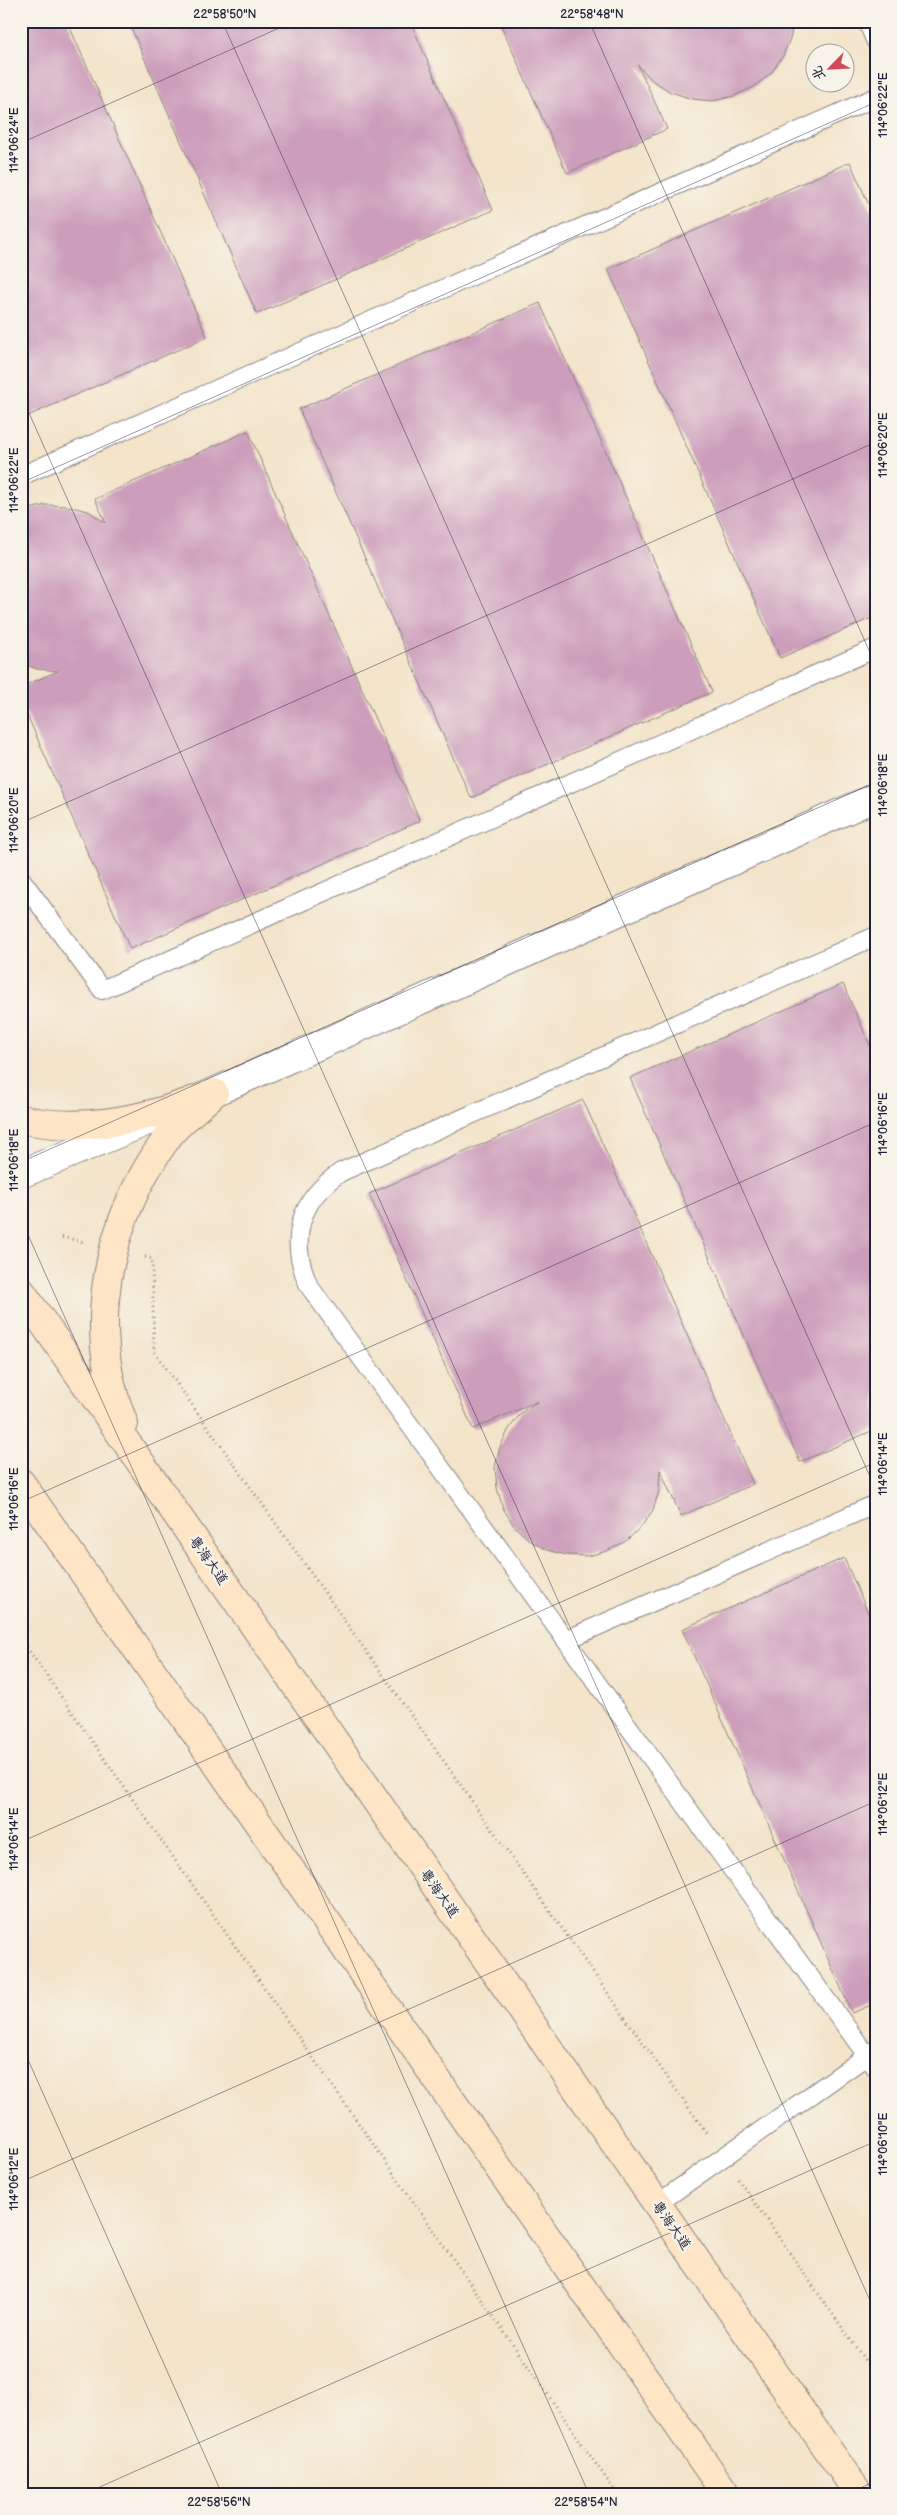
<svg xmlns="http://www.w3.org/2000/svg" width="897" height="2515" font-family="'Balsamiq Sans','LXGW WenKai TC',sans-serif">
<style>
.building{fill:#cc9ebb}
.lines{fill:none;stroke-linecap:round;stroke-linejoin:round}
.lane-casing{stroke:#8a8382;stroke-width:20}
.street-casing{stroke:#8a8382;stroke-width:30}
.secondary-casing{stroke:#8a8382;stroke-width:30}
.path{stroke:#8a8382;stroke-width:3;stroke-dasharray:1 4;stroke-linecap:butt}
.lane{stroke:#fff;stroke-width:18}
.street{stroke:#fff;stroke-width:28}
.secondary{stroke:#fde5c5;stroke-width:28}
.ticks{fill:none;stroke:#22223b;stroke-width:1;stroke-opacity:0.45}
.labels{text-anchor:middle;stroke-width:5;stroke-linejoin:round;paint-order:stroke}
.street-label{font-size:14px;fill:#22223b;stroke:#f7f3e8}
.neatline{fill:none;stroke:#22223b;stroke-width:2}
.ticks-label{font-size:12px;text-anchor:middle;fill:#22223b}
</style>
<rect width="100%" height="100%" fill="#f7f3e8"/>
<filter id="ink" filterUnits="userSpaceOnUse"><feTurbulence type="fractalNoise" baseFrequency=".02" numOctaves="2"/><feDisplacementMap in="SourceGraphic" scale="10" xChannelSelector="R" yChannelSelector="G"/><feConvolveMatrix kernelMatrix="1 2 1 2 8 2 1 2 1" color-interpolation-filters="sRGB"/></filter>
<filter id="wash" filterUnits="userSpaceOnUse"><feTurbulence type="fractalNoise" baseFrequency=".0096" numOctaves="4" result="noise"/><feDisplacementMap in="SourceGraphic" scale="20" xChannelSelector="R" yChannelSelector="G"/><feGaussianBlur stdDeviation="1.12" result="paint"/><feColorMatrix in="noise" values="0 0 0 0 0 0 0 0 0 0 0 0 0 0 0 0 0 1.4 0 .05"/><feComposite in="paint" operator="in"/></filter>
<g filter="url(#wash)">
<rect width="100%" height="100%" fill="#f3e4ca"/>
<g id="blocks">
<!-- building -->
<g class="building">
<path d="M21 21H67L207 337 21 419Z"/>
<path d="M128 21H410L493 210 257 314Z"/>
<path d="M499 21H792L791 36 783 56 771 73 754 87 734 96 713 101 692 99 671 92 653 81 638 65 667 129 567 173Z"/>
<path d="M850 162 876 221V616L780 658 608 269Z"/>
<path d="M540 303 712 692 471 798 299 409Z"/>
<path d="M248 431 420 821 130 949 21 701V687L58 671 37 669 21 663V511L46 505 67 506 88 511 106 523 95 499Z"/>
<path d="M843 984 876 1059V1429L800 1462 630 1078Z"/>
<path d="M583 1100 753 1484 681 1516 660 1470 659 1491 653 1510 641 1527 626 1541 607 1551 588 1556 567 1555 547 1550 529 1540 514 1526 503 1508 497 1488 495 1467 500 1447 509 1429 521 1413 538 1401 473 1429 369 1194Z"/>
<path d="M844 1558 876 1631V2003L852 2013 682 1629Z"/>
</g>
</g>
</g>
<g filter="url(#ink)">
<use href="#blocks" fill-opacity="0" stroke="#8a8382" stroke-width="1"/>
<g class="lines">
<defs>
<g id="lane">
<path d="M867 21 876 42"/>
<path d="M21 476 876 97"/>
<path d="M21 879 102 990 876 648"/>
<path d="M876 936 341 1172C299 1200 288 1239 309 1286L876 2068"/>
<path d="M566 1640 876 1504"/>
<path d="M657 2204 875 2050"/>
</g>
<g id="street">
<path d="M192 1102 876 797"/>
<path d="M21 1174 148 1121"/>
</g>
<g id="secondary">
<path d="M21 1119C82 1133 147 1119 203 1097"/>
<path d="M21 1291 859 2494"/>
<path d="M124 1424C84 1327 107 1221 167 1138 179 1121 199 1107 214 1093"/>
<path d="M21 1483 726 2494"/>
</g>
</defs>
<!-- lane casing -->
<use href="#lane" class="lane-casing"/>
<!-- street casing -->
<use href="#street" class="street-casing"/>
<!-- secondary casing -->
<use href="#secondary" class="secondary-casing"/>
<!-- path -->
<g class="path">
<path d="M62 1237 83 1242"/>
<path d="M145 1257 152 1259 154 1351 708 2135"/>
<path d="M21 1639 617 2494"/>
<path d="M738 2179 876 2376"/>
</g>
<!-- lane -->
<use href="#lane" class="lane"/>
<!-- street -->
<use href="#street" class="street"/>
<!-- secondary -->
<use href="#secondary" class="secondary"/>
</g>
</g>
<!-- ticks -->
<path class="ticks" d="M222 21 876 1490M589 21 876 666M21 143 295 21M21 395 876 2314M21 483 876 102M21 823 876 442M21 1162 876 782M21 1219 589 2494M21 1502 876 1122M21 1842 876 1462M21 2044 222 2494M21 2182 876 1801M84 2494 876 2141M847 2494 876 2481"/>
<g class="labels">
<!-- street labels -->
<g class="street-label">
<text transform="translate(209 1560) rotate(55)" y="5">粤海大道</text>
<text transform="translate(440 1893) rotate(55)" y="5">粤海大道</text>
<text transform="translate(672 2225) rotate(55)" y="5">粤海大道</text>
</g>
</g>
<!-- margin -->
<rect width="897" height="2515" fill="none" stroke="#f7f3e8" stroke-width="55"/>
<!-- north arrow -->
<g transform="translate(830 68) rotate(246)"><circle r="24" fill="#f7f3e8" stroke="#a29fa3"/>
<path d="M0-4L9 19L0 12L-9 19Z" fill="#d1495b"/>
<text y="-8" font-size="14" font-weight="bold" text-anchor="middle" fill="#22223b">北</text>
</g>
<rect x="28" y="28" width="842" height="2460" class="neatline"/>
<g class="ticks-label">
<text x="225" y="18">22°58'50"N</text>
<text x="592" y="18">22°58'48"N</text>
<text transform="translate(883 105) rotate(-90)" y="4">114°06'22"E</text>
<text transform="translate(14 140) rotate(-90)" y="4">114°06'24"E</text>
<text transform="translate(883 445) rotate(-90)" y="4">114°06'20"E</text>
<text transform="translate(14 480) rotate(-90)" y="4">114°06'22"E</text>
<text transform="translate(883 785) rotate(-90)" y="4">114°06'18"E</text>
<text transform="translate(14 820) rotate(-90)" y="4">114°06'20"E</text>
<text transform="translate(883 1124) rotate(-90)" y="4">114°06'16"E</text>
<text transform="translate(14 1160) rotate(-90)" y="4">114°06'18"E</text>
<text transform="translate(883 1464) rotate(-90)" y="4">114°06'14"E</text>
<text transform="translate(14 1499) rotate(-90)" y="4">114°06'16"E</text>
<text transform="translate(883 1804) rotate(-90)" y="4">114°06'12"E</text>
<text transform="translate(14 1839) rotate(-90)" y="4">114°06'14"E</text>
<text transform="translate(883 2144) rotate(-90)" y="4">114°06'10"E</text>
<text transform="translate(14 2179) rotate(-90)" y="4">114°06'12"E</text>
<text x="219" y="2506">22°58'56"N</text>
<text x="586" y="2506">22°58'54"N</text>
</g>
</svg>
